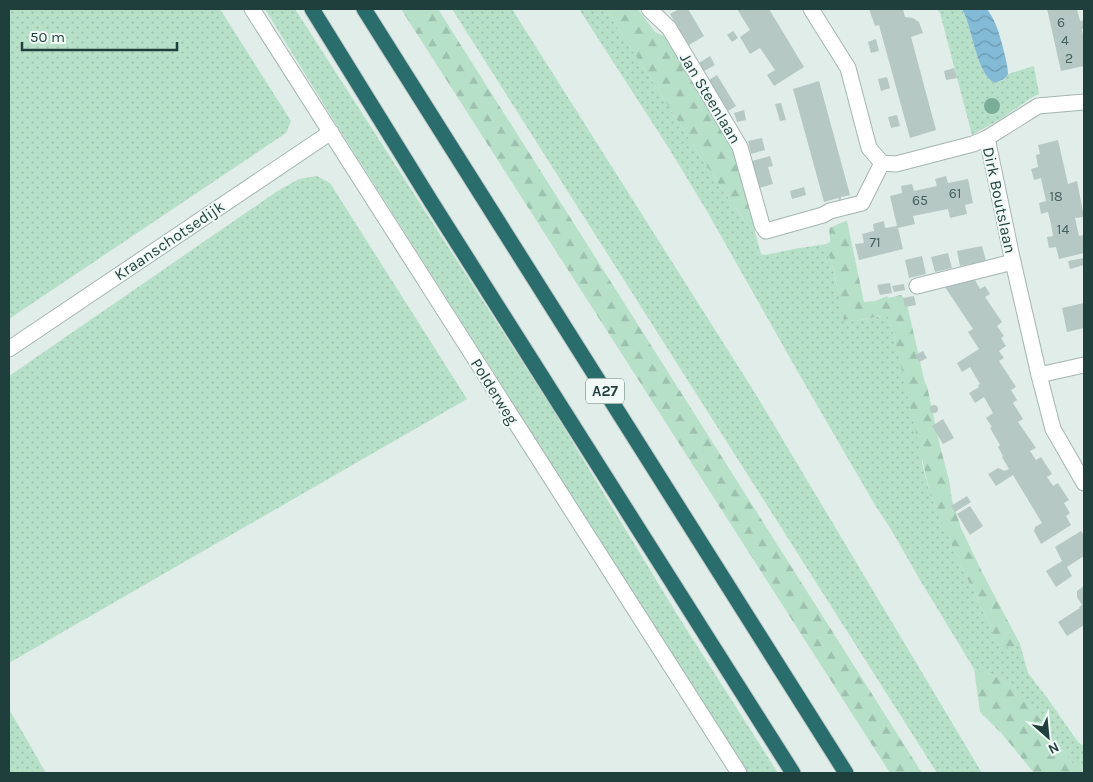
<svg xmlns="http://www.w3.org/2000/svg" width="1093" height="782" font-family="Karla,sans-serif">
<style>
.grass{fill:url(#grass-dots)}
.forest{fill:url(#forest-firs)}
.water{fill:url(#water-waves)}
.building{fill:#b6c8c3}
.lines{fill:none;stroke-linecap:round;stroke-linejoin:round}
.minor-casing{stroke:#a3b5b2;stroke-width:17}
.motorway-casing{stroke:#c0c9c8;stroke-width:17}
.minor{stroke:#fff;stroke-width:15}
.motorway{stroke:#296d6c;stroke-width:15}
.tree{fill:#7aad98}
.labels{text-anchor:middle;stroke-width:4;stroke-linejoin:round;paint-order:stroke}
.number-label{font-size:14px;fill:#45615e}
.shield{fill:#f1f9f6;stroke:#5e7774;stroke-width:1}
.shield-label{font-size:15px;font-weight:bold;fill:#1f3f3c}
.street-label{font-size:16px;fill:#1f3f3c;stroke:#f1f9f6}
</style>
<defs>
<pattern id="grass-dots" width="8" height="8" patternUnits="userSpaceOnUse" patternTransform="scale(1.25)"><rect width="8" height="8" fill="#b7e0c9"/><path d="M2 2h.1M6 6h.1" fill="none" stroke="#9dc1ae" stroke-width="1.8" stroke-linecap="round"/></pattern>
<pattern id="forest-firs" width="22" height="20" patternUnits="userSpaceOnUse" patternTransform="scale(1.25)"><rect width="22" height="20" fill="#b7e0c9"/><path d="M5 1l3.5 6h-7zM16 11l3.5 6h-7z" fill="#9dc1ae"/></pattern>
<pattern id="water-waves" width="16" height="10" patternUnits="userSpaceOnUse" patternTransform="scale(1.25)"><rect width="16" height="10" fill="#83bbd7"/><path d="M0 5q4-4 8 0t8 0" fill="none" stroke="#6b99b0"/></pattern>
</defs>
<rect width="100%" height="100%" fill="#e1ede9"/>
<!-- grass -->
<g class="grass">
<path d="M9 9H220L291 121 286 133 9 319Z"/>
<path d="M265 9H295L555 413 678 616 778 773H746L711 715 334 121Z"/>
<path d="M452 9H512L755 393 982 773H937Z"/>
<path d="M579 9H606L692 143 701 158 710 170 724 192 756 236 761 254 765 255 794 249 826 244C835 269 837 295 846 319L855 321 887 315 891 323 922 455V463L930 494 934 503 941 517 956 555 971 586 975 593 978 602 990 625 998 644C1005 645 1013 649 1020 644L1028 673 1048 699 1078 742 1084 746V769L1071 762 1047 727 1000 678 974 669 920 580 892 531 875 505 807 388 708 213 670 150Z"/>
<path d="M937 9H962C973 28 976 75 995 83L1003 80 1008 74 1034 66 1039 94 1031 98 1004 117 972 135 940 13Z"/>
<path d="M317 176 330 183 467 399 9 663V376L276 192 299 179Z"/>
<path d="M9 709 46 773H9Z"/>
</g>
<!-- forest -->
<g class="forest">
<path d="M401 9H438L922 773H890Z"/>
<path d="M606 9H638L655 32 664 36 670 44 734 153 747 195 756 236 724 192 710 170 701 158 692 143Z"/>
<path d="M847 221 864 302 875 301 887 296 888 298 901 295 906 300 925 383 927 386 939 442 949 480 952 500 961 528 982 572 1020 644 1017 646 1009 649 1008 647 1005 648 1000 644 998 645 990 625 978 602 975 593 971 586 956 555 930 494 891 323 887 315 884 317 881 316 855 321 846 319 844 321 834 272 826 244 830 242C831 237 828 233 830 228L838 224Z"/>
<path d="M974 669 1000 678 1019 695 1047 727 1071 762 1084 769V773H1034L1002 734 980 712Z"/>
</g>
<!-- water -->
<path class="water" d="M962 9H987C990 13 993 18 995 23 999 30 1009 68 1008 74 1006 79 999 81 995 83 976 75 973 28 962 9Z"/>
<!-- building -->
<g class="building">
<path d="M679 9H688L704 36 689 45 670 14Z"/>
<path d="M737 9H769L804 67 774 86 767 75 775 70 760 48 750 54 740 37 750 30Z"/>
<path d="M869 9H892V10L903 9 905 17 913 18 919 22 923 33 911 37 936 130 910 138 879 25 875 26Z"/>
<path d="M1047 9H1077L1080 21 1084 20V29H1082L1084 40V66L1061 71Z"/>
<path d="M733 31 738 38 732 42 727 35Z"/>
<path d="M876 39 879 51 871 53 868 42Z"/>
<path d="M710 56 715 65 704 71 699 63Z"/>
<path d="M954 68 957 78 946 80 944 71Z"/>
<path d="M717 75 736 106 728 111 709 80Z"/>
<path d="M887 77 890 88 881 91 878 79Z"/>
<path d="M819 81 850 195 841 197V199L839 200 838 198 824 202 793 89Z"/>
<path d="M781 103 786 120 780 121 775 104Z"/>
<path d="M744 110 746 120 737 122 734 113Z"/>
<path d="M897 115 900 126 891 128 888 117Z"/>
<path d="M762 138 765 150 751 154 748 141Z"/>
<path d="M1058 140 1068 184 1077 181 1084 217 1075 218 1079 236 1084 235V253L1059 259 1056 247 1049 248 1047 237 1053 236 1051 224 1048 212 1041 214 1039 203 1046 201 1041 178 1034 180 1031 169 1038 167 1036 155 1040 154 1038 145Z"/>
<path d="M770 156 773 166 768 167 773 184 759 188 752 161Z"/>
<path d="M946 176 948 183 968 179 973 203 965 205 967 214 950 218 948 209 913 216 915 224 898 228 903 249 859 260 855 244 864 243 862 234 874 231 873 224 884 221 885 228 897 226 890 196 902 193 901 186 912 184 914 191 937 186 935 179Z"/>
<path d="M804 187 806 195 792 199 790 191Z"/>
<path d="M982 246 986 261 960 266 957 251Z"/>
<path d="M948 253 952 268 935 272 931 257Z"/>
<path d="M922 256 926 274 909 278 905 260Z"/>
<path d="M1084 258V265L1070 269 1068 261Z"/>
<path d="M975 280 980 289 985 286 990 294 985 297 1002 322 997 326 1004 336 1001 338 1006 346 999 351 1004 358 999 361 1016 387 1011 390 1017 400 1013 403 1023 419 1018 422 1036 448 1030 451 1036 460 1041 457 1052 474 1047 477 1053 486 1058 483 1069 500 1064 503 1070 513 1066 516 1071 525 1041 544 1034 531 1035 527 1042 523 1013 475 996 486 988 474 998 468 1003 470 1004 471 1009 469 1002 457 1003 456 998 447 1000 445 990 428 992 427 986 418 993 413 984 397 975 403 969 393 979 387 978 385 980 384 970 367 962 372 957 363 979 349 968 332 973 329 945 287Z"/>
<path d="M890 283 892 293 880 295 877 285Z"/>
<path d="M904 284 905 290 894 292 892 286Z"/>
<path d="M914 296 916 305 905 307 903 298Z"/>
<path d="M1084 303V328L1067 332 1062 308Z"/>
<path d="M923 351 927 358 919 362 915 355Z"/>
<circle cx="934" cy="409" r="4"/>
<path d="M943 419 954 438 943 444 932 426Z"/>
<path d="M967 496 971 502 955 512 951 506Z"/>
<path d="M970 506 983 526 970 535 957 514Z"/>
<path d="M1081 531 1084 535V556L1067 567 1072 576 1056 587 1046 571 1062 561 1055 547Z"/>
<path d="M1084 586V625L1067 636 1058 622 1080 608 1079 607 1082 605 1077 597V591Z"/>
</g>
<g class="lines">
<defs>
<g id="minor">
<path d="M252 9 739 773"/>
<path d="M649 9 669 28 740 147 762 225 766 231 823 215 830 211 862 203 882 163"/>
<path d="M811 9 848 68 869 148 882 163 896 164 973 144 987 138 1038 106 1084 102"/>
<path d="M987 138 1013 262 1039 375 1053 429 1084 483"/>
<path d="M917 286 1013 262"/>
<path d="M9 349 331 132"/>
<path d="M1039 375 1084 365"/>
</g>
<g id="motorway">
<path d="M312 9 432 203 793 773"/>
<path d="M364 9 846 773"/>
</g>
</defs>
<!-- minor casing -->
<use href="#minor" class="minor-casing"/>
<!-- motorway casing -->
<use href="#motorway" class="motorway-casing"/>
<!-- minor -->
<use href="#minor" class="minor"/>
<!-- motorway -->
<use href="#motorway" class="motorway"/>
</g>
<!-- trees -->
<circle class="tree" cx="992" cy="106" r="8"/>
<g class="labels">
<!-- number labels -->
<g class="number-label">
<text x="1061" y="27">6</text>
<text x="1065" y="45">4</text>
<text x="1069" y="63">2</text>
<text x="955" y="198">61</text>
<text x="1056" y="201">18</text>
<text x="920" y="205">65</text>
<text x="1063" y="234">14</text>
<text x="875" y="247">71</text>
</g>
<!-- shield labels -->
<rect class="shield" x="586" y="378.5" width="38" height="25" rx="4"/>
<g class="shield-label">
<text x="605" y="396">A27</text>
</g>
<!-- street labels -->
<g class="street-label">
<text transform="translate(711 98) rotate(59)" y="6">Jan Steenlaan</text>
<text transform="translate(1000 200) rotate(78)" y="6">Dirk Boutslaan</text>
<text transform="translate(169 240) rotate(-34)" y="6">Kraanschotsedijk</text>
<text transform="translate(495 391) rotate(58)" y="6">Polderweg</text>
</g>
</g>
<!-- border -->
<rect width="1093" height="782" fill="none" stroke="#1f3f3c" stroke-width="20"/>
<!-- north arrow -->
<g transform="translate(1048 737) rotate(153)" stroke="#f1f9f6" stroke-width="4" paint-order="stroke">
<path d="M0-4L9 19L0 12L-9 19Z" fill="#1f3f3c"/>
<text y="-8" font-size="14" font-weight="bold" text-anchor="middle" fill="#1f3f3c">N</text>
</g>
<!-- scale -->
<path d="M22 42v8h155v-8" fill="none" stroke="#1f3f3c" stroke-width="2.5"/>
<text x="30" y="42" font-size="15" fill="#1f3f3c" stroke="#f1f9f6" stroke-width="4" paint-order="stroke">50 m</text>
</svg>
